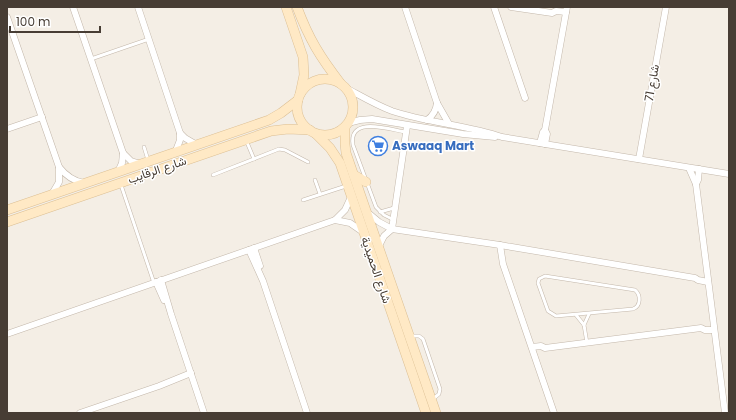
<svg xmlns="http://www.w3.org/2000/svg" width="736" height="420" font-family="Poppins,Vazirmatn,sans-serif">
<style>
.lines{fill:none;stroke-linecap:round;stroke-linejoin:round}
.lane-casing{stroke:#c3b7aa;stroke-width:4}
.street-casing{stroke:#c3b7aa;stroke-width:7}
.secondary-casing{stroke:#dcbf93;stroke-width:10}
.lane{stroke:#fff;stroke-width:3}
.street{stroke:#fff;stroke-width:6}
.secondary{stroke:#ffe9c5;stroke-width:9}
.labels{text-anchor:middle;stroke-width:3;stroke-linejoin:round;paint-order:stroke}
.street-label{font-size:12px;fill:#473d34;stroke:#fff}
.shop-label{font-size:12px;font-weight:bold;fill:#366cbe;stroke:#fff;text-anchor:start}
</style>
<rect width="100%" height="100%" fill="#f4eee5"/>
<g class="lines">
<defs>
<g id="lane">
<path d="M91 59 149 39"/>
<path d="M246 140 254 159"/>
<path d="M144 147 148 160"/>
<path d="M213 175 279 149 285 150 308 162"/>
<path d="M315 180 320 194"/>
<path d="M121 185 154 283"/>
<path d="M303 200 346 186"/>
<path d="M380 212 394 208"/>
<path d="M394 220 384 215 376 207 353 145C348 115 391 130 406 132"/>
<path d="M545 276 635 290C641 295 641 306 633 309L556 316 548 311 538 283 539 279Z"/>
<path d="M576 315 584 325 587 343"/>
<path d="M584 325 589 314"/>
<path d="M412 336H419L423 339 440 389 439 394 433 399"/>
</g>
<g id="street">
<path d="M73 7 123 153 131 161 141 164"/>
<path d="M138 7 180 133V140L175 153"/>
<path d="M405 7 437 103 449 124"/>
<path d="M494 7 525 98"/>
<path d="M511 7 552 13 556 11 566 12"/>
<path d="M7 17 59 167V182L52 194"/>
<path d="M346 88C361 96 376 105 392 111 428 123 467 125 502 137L729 174"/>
<path d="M427 120C433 116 436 111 437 103"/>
<path d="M348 123 360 120 372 119 463 134 495 137"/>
<path d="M7 129 42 117"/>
<path d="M180 133 185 138 197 145"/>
<path d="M540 143 543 132 545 130"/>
<path d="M545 144 547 134 545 130 567 7"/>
<path d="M639 159 666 7"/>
<path d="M59 167C66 176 73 181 84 183"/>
<path d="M689 168 696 184 725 413"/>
<path d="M118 172 122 163 123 153"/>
<path d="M696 184 698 180 699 169"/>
<path d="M367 212 379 222 392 229 500 245 695 278 698 280 708 282"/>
<path d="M335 220 345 210 351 197"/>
<path d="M500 245 503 264 554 413"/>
<path d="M379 246 384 236 392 229 407 126"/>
<path d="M254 248 260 266"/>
<path d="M249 250 263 281 307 413"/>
<path d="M161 280 171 314 204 413"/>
<path d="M156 282 164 300"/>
<path d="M7 334 335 220 350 223 363 232"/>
<path d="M532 347 541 346 545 348 701 328 705 330H714"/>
<path d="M80 413 159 386 191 373"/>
</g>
<g id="secondary">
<path d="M286 7 303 57 304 75 300 94"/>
<path d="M297 7C309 39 320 57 341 84"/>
<circle cx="325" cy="107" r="28"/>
<path d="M345 127V144L346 153 436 413"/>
<path d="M316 134 330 148 340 163 426 413"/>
<path d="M354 175 366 182"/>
<path d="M7 210 269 120 281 113 298 100"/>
<path d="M7 222 271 131 288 129 310 130"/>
</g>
</defs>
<!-- lane casing -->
<use href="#lane" class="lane-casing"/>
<!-- street casing -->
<use href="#street" class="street-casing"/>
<!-- secondary casing -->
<use href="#secondary" class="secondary-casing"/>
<!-- lane -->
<use href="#lane" class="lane"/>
<!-- street -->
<use href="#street" class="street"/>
<!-- secondary -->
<use href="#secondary" class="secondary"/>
</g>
<!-- icons -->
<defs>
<symbol id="supermarket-ring" viewBox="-11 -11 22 22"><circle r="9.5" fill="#fff" stroke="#3f7fe0" stroke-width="1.5"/><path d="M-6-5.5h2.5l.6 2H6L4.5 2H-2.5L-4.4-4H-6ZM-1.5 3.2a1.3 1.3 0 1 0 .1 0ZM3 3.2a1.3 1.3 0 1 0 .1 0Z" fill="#3f7fe0"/></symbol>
</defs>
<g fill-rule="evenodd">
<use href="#supermarket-ring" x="367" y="135" width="22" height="22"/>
</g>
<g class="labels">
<!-- street labels -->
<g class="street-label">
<text transform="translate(652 83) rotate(-80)" y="4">شارع 71</text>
<text transform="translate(157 170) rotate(-19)" y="4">شارع الرقايب</text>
<text transform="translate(376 270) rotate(71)" y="4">شارع الحميدية</text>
</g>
<!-- shop labels -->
<g class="shop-label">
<text x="392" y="150">Aswaaq Mart</text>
</g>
</g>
<!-- border -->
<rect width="736" height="420" fill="none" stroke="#473d34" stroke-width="16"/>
<!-- scale -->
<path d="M10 26v6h90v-6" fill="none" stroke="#473d34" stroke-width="2"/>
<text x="16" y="26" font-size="12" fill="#473d34" stroke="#ffffff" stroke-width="3" paint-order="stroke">100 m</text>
</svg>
